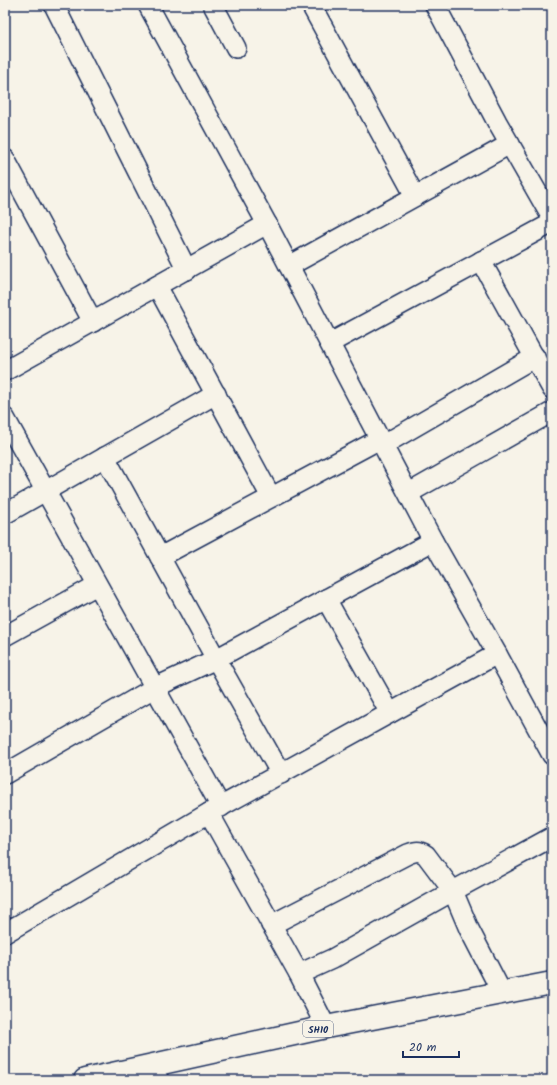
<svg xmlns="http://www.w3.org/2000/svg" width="557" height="1085" font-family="Kalam,sans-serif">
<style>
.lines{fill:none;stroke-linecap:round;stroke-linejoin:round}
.minor-casing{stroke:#1b2f5e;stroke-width:22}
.major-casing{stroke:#1b2f5e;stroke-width:25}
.minor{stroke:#f7f3e8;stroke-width:19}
.major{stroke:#f7f3e8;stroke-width:22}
.labels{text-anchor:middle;stroke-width:3.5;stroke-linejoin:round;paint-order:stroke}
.shield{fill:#f7f3e8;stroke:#5d6a87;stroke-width:1}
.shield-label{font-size:10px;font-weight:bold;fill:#1b2f5e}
</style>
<rect width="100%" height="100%" fill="#f7f3e8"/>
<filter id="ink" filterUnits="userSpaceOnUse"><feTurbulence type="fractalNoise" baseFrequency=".025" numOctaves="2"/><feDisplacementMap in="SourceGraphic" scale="8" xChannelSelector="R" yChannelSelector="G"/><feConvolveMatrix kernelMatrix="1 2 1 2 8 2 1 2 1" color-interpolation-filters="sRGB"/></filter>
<g filter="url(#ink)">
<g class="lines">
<defs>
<g id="minor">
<path d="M54 5 187 270"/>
<path d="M148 5 267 224 433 541 497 654 552 755"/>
<path d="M213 5 236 48"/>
<path d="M311 5 415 196"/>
<path d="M435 5 497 122 552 218"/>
<path d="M5 159 93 322"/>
<path d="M481 261 552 389"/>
<path d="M289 266 510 144"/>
<path d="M157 286 271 497"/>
<path d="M330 343 552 223"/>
<path d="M5 371 267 224"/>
<path d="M5 418 221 807"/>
<path d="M383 445 535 357"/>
<path d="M105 457 216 659 281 774"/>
<path d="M409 493 552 412"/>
<path d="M5 514 216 394"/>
<path d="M160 557 380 439"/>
<path d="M326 599 390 713"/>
<path d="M5 636 97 585"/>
<path d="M5 774 154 688 216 659 433 541"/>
<path d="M209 813 299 974 326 1027"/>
<path d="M271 925 408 854C416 851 419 850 426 855L453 891 469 929 502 993"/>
<path d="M5 933 209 813 497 654"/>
<path d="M299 974 332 959 453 891 552 837"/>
<path d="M129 1070 159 1080"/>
</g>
<path id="major" d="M85 1080 326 1027 552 983"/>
</defs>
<!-- minor casing -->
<use href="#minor" class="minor-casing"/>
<!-- major casing -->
<use href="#major" class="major-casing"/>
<!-- minor -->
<use href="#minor" class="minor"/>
<!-- major -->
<use href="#major" class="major"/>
</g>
</g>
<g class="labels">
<!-- shield labels -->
<rect class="shield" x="303" y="1021" width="30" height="16" rx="3"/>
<g class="shield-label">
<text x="318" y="1033">SH10</text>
</g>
</g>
<!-- margin -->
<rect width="557" height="1085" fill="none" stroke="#f7f3e8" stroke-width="20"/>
<rect x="10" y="10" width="537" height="1065" fill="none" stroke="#1b2f5e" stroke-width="1.5" filter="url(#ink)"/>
<!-- scale -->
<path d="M403 1051v6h56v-6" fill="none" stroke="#1b2f5e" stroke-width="2"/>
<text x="409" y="1051" font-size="12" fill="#1b2f5e" stroke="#f7f3e8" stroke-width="3" paint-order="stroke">20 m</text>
</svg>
